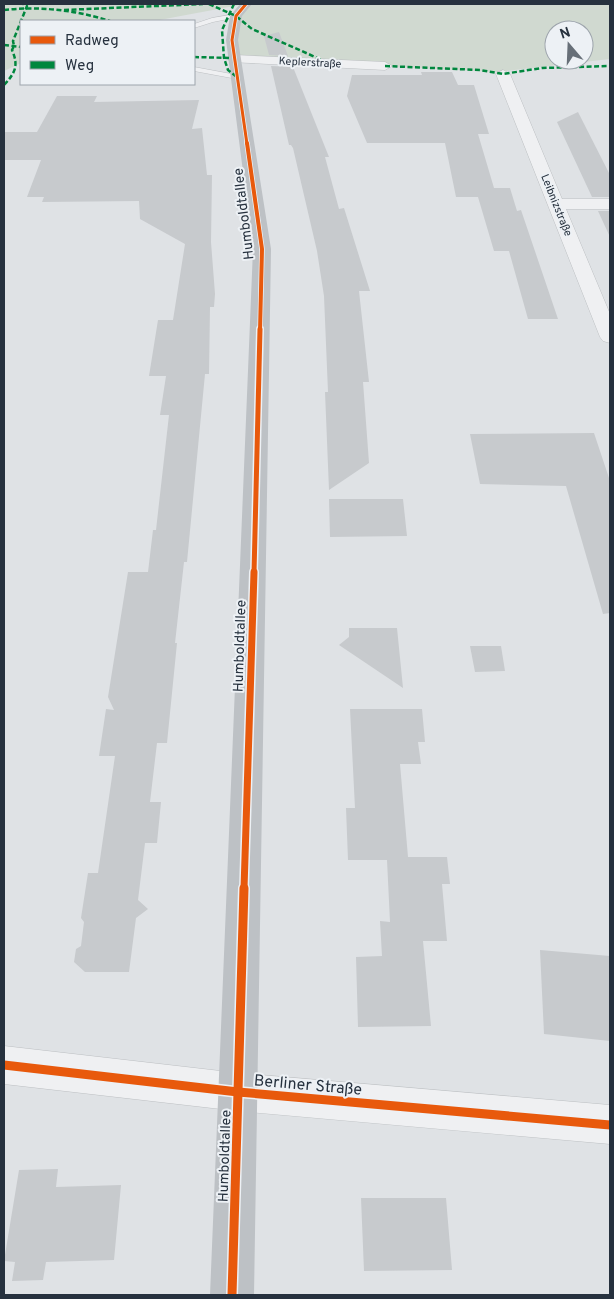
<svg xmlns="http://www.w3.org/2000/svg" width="614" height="1299" font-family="Overpass,sans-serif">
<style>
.green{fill:#d0d9d0;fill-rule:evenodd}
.building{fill:#c7cacd}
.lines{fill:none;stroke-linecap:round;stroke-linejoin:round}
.lane-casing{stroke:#bdc0c3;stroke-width:1}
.street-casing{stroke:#bdc0c3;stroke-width:1}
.lane{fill:#eff0f2;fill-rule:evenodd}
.street{fill:#eff0f2;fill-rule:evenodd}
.secondary{fill:#bdc1c5;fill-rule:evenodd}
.quiet{stroke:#00873e;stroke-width:2.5;stroke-dasharray:5 2.5;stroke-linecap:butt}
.cycleway-far4-casing{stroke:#edf1f5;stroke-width:4.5}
.cycleway-far3-casing{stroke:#edf1f5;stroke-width:5.5}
.cycleway-far2-casing{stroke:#edf1f5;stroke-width:8}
.cycleway-far1-casing{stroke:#edf1f5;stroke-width:10}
.cycleway-casing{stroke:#edf1f5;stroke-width:12}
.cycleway-far4{stroke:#e8590c;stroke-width:3}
.cycleway-far3{stroke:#e8590c;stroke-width:4}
.cycleway-far2{stroke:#e8590c;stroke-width:5}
.cycleway-far1{stroke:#e8590c;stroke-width:7}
.cycleway{stroke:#e8590c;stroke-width:9}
.labels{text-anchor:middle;stroke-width:4;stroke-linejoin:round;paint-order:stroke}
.far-street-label{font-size:11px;fill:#26313e;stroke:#edf1f5}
.street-label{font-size:14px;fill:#26313e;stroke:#edf1f5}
.near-street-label{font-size:16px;fill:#26313e;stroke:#edf1f5}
</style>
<rect width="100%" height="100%" fill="#dfe2e5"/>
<!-- green -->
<path class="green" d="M4 4H610V59L498 72 235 59 232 40 245 4 154 21H21V63L4 71ZM554 30H584V60H554Z"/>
<!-- building -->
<g class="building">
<path d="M279 32 288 56 269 55 264 36Z"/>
<path d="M271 66 293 67 329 157H325L339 209 344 208 370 291H359L369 382H363L369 463 329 490 325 392H328L324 296 317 251 293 148 291 145H289Z"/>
<path d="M421 72H452L458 85H474L489 134H478L494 188H510L517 211 521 210 558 319H528L509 251H494L478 197H456L445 143H367L347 96 352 75H422Z"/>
<path d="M57 96H97L94 102 199 100 192 129 202 128 207 175H212L211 242 215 294 214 307H210L209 374H205L187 562H184L175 643H177L167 743H157L150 802H161L157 843H145L138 900 148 909 136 918 129 972H85L74 962 76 949 81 946 84 922 81 918 88 873H98L115 756H99L106 709 114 710 108 697 128 572H148L153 530H156L169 415H160L166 376H149L158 320H173L185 244 140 219 139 201 42 202 44 197H27L41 160H4V132H37Z"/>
<path d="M578 112 610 175V197H592L557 122Z"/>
<path d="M598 211H610V237Z"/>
<path d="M594 433 610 481V613L603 614 566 486 480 484 470 434Z"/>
<path d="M329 499H403L407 536 330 537Z"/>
<path d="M349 628H397L403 688 339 645 349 637Z"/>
<path d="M470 646H501L505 671 475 672Z"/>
<path d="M350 709H422L425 742H418L421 764H400L408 857H447L450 884H442L447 941H423L431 1026 358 1027 356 957 382 956 380 921 390 922 387 860H348L346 808H355Z"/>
<path d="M540 950 610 956V1041L544 1034Z"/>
<path d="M58 1169 56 1187 121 1185 114 1260 46 1262 43 1280 12 1281 15 1262 4 1261 19 1170Z"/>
<path d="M361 1198H446L452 1270 364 1271Z"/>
</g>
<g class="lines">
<defs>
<g id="lane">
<path d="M236 14 238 17 213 22 194 28V24L212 18Z"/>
<path d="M194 67 237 75 240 77 237 79 194 71Z"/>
</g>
<g id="street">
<path d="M235 55 385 62 392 66 385 70 230 62 228 59 230 56Z"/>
<path d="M503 70 510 74 562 199H610V209H566L610 314V343L603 341 600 337 496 74Z"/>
<path d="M4 1046 238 1073 610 1105V1144L238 1111 4 1084Z"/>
</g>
</defs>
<!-- lane casing -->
<use href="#lane" class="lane-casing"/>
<!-- street casing -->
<use href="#street" class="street-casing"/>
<!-- lane -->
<use href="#lane" class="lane"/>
<!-- street -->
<use href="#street" class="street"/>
<!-- secondary -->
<path class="secondary" d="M240 4H252L242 16 238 40 271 249 254 1295H210L253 249 226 40 230 16Z"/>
<!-- quiet -->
<g class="quiet">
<path d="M209 4 236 16 252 29 331 64"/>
<path d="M234 4 222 30 224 58 228 70 237 77"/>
<path d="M4 10C40 6 75 10 110 21"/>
<path d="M64 10 203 4"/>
<path d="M4 45 21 47"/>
<path d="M194 57 230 58"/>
<path d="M385 66 480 70 503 74 542 68 610 66"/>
<path d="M4 85C15 73 19 66 12 50L14 46 13 41 27 6 23 4"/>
</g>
<defs>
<path id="cycleway-far4" d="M246 4 236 16 232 40 247 144"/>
<path id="cycleway-far3" d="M247 143 262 249 260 331"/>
<path id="cycleway-far2" d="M254 573 260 329"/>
<path id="cycleway-far1" d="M244 889 254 572"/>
<g id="cycleway">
<path d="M4 1065 238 1092 610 1125"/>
<path d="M232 1295 244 888"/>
</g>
</defs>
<!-- cycleway-far4 casing -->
<use href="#cycleway-far4" class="cycleway-far4-casing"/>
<!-- cycleway-far3 casing -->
<use href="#cycleway-far3" class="cycleway-far3-casing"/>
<!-- cycleway-far2 casing -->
<use href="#cycleway-far2" class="cycleway-far2-casing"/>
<!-- cycleway-far1 casing -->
<use href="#cycleway-far1" class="cycleway-far1-casing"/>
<!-- cycleway casing -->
<use href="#cycleway" class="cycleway-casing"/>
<!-- cycleway-far4 -->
<use href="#cycleway-far4" class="cycleway-far4"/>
<!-- cycleway-far3 -->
<use href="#cycleway-far3" class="cycleway-far3"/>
<!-- cycleway-far2 -->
<use href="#cycleway-far2" class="cycleway-far2"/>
<!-- cycleway-far1 -->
<use href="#cycleway-far1" class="cycleway-far1"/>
<!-- cycleway -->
<use href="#cycleway" class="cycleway"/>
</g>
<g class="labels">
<!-- far-street labels -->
<g class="far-street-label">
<text transform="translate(310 62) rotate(3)" y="4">Keplerstraße</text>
<text transform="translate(557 205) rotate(68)" y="4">Leibnizstraße</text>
</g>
<!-- street labels -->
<g class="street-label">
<text transform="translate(243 214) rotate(-97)" y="5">Humboldtallee</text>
<text transform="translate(239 646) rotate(-88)" y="5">Humboldtallee</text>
<text transform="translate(224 1156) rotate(-88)" y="5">Humboldtallee</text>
</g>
<!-- near-street labels -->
<g class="near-street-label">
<text transform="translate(308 1084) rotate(5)" y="6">Berliner Straße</text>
</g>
</g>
<!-- border -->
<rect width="614" height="1299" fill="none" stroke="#26313e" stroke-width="10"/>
<!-- legend -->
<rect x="20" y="20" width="175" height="65" fill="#edf1f5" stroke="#9da4ac"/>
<rect x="30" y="36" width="25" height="8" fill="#e8590c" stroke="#9da4ac"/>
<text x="65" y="45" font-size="15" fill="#26313e">Radweg</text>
<rect x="30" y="61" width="25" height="8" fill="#00873e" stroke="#9da4ac"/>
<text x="65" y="70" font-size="15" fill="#26313e">Weg</text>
<!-- north arrow -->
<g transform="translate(569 45) rotate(341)"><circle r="24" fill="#edf1f5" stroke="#9da4ac"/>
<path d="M0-4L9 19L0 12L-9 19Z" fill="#676f78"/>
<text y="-8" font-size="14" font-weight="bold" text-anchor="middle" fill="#26313e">N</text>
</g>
</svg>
